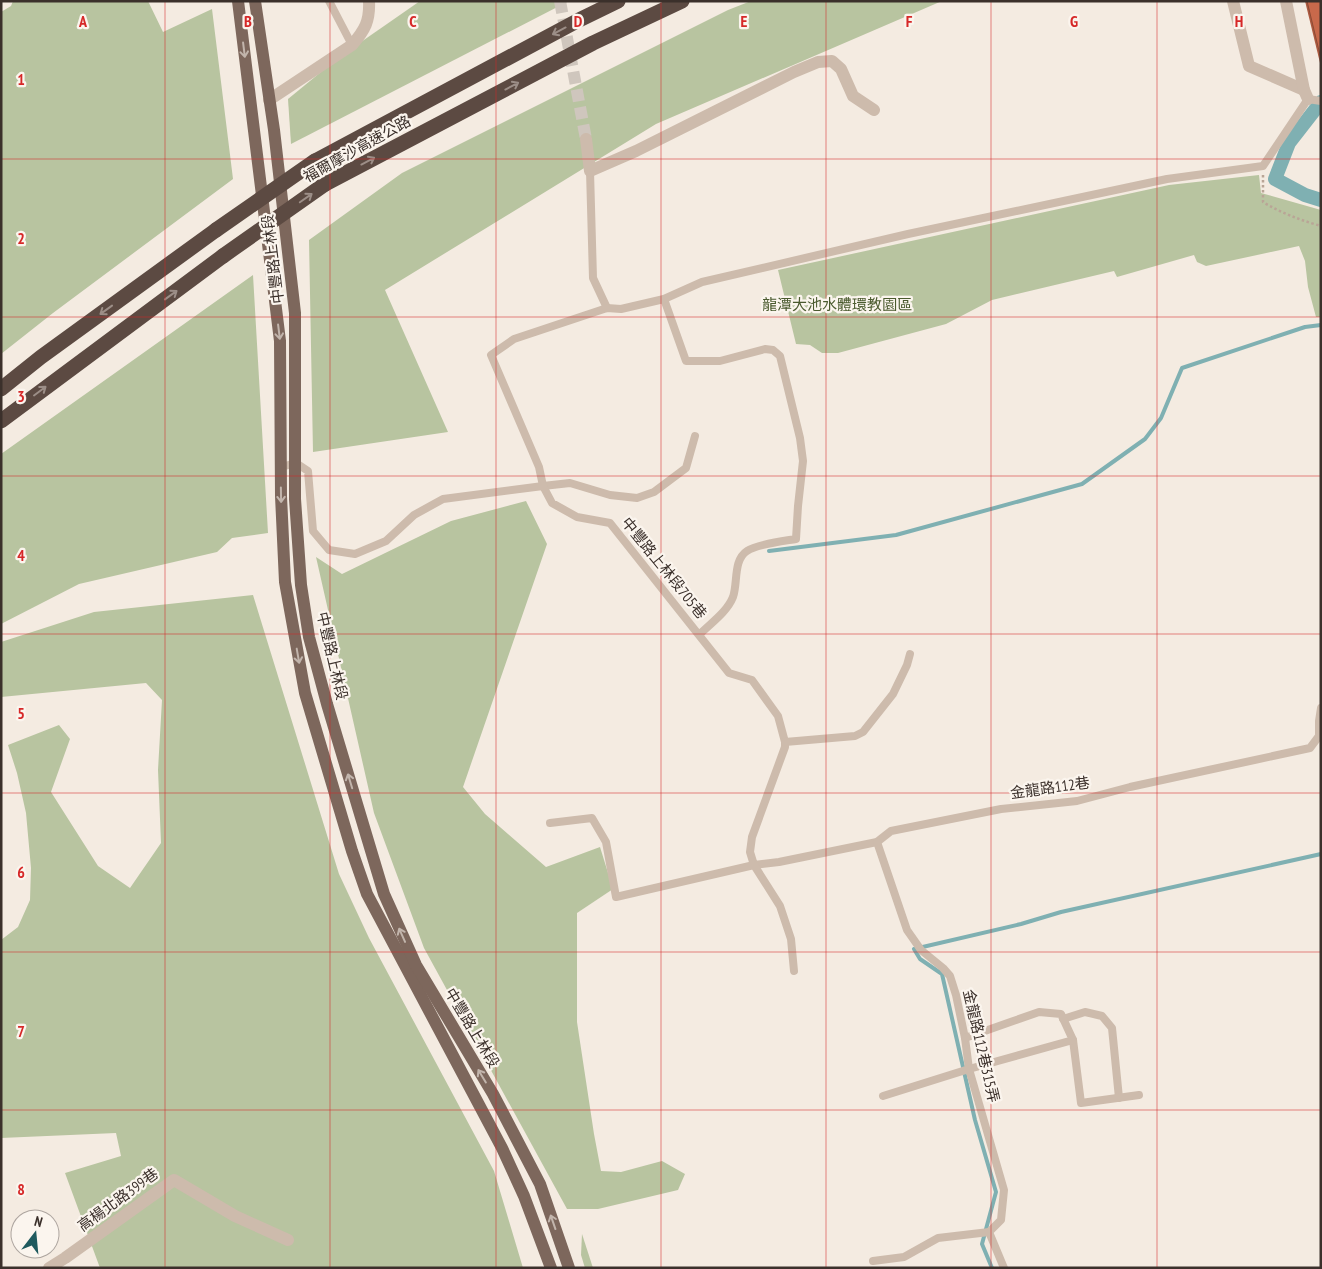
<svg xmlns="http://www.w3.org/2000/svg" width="1322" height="1269" font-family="'PT Sans Narrow','Noto Sans TC',sans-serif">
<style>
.green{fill:#b8c4a0}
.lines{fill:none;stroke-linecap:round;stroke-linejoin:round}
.stream{stroke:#7fb0b2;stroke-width:4}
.canal{stroke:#7fb0b2;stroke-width:14}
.minor-tunnel{stroke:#cfc6bd;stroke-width:12;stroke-dasharray:12 6;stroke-linecap:butt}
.path{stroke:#b9a596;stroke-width:2.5;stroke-dasharray:2.5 2.5;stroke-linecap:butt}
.service{stroke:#cdbbac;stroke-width:8}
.minor{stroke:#cdbbac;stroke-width:12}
.primary{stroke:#7d675c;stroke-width:12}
.motorway{stroke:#5c4a42;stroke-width:15}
.motorway-bridge{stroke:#5c4a42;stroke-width:15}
.wall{fill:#ac5a40}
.building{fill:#c8694b;stroke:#8c4a34}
.oneway{stroke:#9c8e87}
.oneway2{stroke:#c2b5ac}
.grid{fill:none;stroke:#d62828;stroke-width:1;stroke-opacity:0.55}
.labels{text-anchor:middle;stroke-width:4.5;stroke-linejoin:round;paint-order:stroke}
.street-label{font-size:15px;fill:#3b302b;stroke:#fbf5ee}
.park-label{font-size:15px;fill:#4a5a2e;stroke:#fbf5ee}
.grid-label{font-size:16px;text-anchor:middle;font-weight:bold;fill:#d62828;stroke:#fbf5ee;stroke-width:4.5;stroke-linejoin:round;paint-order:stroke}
</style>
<rect width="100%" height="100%" fill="#f4ebe1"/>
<!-- green -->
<g class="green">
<path d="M13 1H148L163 32 212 9 233 179 53 313 1 354V12L11 6Z"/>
<path d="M420 1H569L291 144 288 99 338 58Z"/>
<path d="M751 1H942L656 124 385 290 448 432 313 452 309 240 402 173 728 10Z"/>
<path d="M1259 175 1261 193 1321 210V317H1316L1308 287 1305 261 1299 246 1206 266 1197 262 1194 255 1117 277 1114 271 992 300 946 324 838 353H822L810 345 796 344 778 270 1169 185Z"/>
<path d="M253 275 268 533 232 538 217 552 79 584 1 624V454Z"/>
<path d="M526 501 547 544 463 787 485 814 546 867 600 847 613 889 577 913V1022L594 1134 601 1171 621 1172 662 1161 685 1174 678 1190 598 1209H567L424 948 374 813 316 557 342 574 451 521Z"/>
<path d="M253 595 339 874 369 938 494 1171 523 1268H100L65 1173 121 1156 116 1133 1 1138V940L18 927 30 900 31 868 26 813 17 773 8 745 59 725 70 739 51 792 98 866 130 888 161 843 158 770 162 700 146 683 1 697V642L94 612Z"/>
<path d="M582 1234 593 1268H585L581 1255Z"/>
</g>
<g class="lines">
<!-- stream -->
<g class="stream">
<path d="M769 551 896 535 1082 484 1145 439 1161 418 1182 368 1305 327 1321 325"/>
<path d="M992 1268 982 1244 996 1192 975 1120 942 974 920 959 914 949 1021 924 1061 912 1321 854"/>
</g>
<!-- canal -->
<path class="canal" d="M1321 102 1289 143 1275 179 1305 195 1321 200"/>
<!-- minor-tunnel -->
<path class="minor-tunnel" d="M560 1 586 139"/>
<!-- path -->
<path class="path" d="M1263 175V202C1281 213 1300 220 1321 226"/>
<!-- service -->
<g class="service">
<path d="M329 1 352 45"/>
<path d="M590 171 593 278 607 308"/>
<path d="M664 299 686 361H720L765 349 773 350 780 356 800 438 803 461 798 506 796 539C784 541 757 544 747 551 733 560 738 583 733 597 727 612 711 623 700 634"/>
<path d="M695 436 686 468 654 492 637 498 610 495 570 483 543 486 539 467 491 355 514 339 607 308 621 309 664 299 702 282 908 234 1167 179 1263 166 1308 99 1321 101"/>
<path d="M281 467 296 463 308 471 313 531 329 550 355 554 386 541 414 515 443 499 543 486 552 503 577 517 610 523 729 673 752 680 778 716 785 742V747L752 837 750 852 754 865 779 862 877 842 891 831 1001 809 1077 801 1130 787 1310 748 1319 736V721L1321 708"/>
<path d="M785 742 855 736 863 732 893 694 907 665 910 654"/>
<path d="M550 823 592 818 606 842 616 897 754 865 780 906 791 939 794 971"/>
<path d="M877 842 907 930 921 950 943 968 950 976 956 995 965 1038 969 1069 1004 1190 1001 1220 989 1232 1004 1268"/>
<path d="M1063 1019 1085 1012 1102 1016 1112 1028 1119 1098"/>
<path d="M1073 1040 1081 1103 1139 1095"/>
<path d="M883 1096 969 1069 1073 1040 1061 1014 1039 1012 965 1038"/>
<path d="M873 1261 904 1257 938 1238 989 1232"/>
</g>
<!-- minor -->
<g class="minor">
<path d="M1233 1 1249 66 1304 90"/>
<path d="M1286 1 1304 90 1308 99"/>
<path d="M269 100 352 45C365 30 370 21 369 1"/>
<path d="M586 139 590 171 636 151 794 72 818 62 832 61 841 69 853 96 874 110"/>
<path d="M49 1268 65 1258 174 1180 235 1216 288 1240"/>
</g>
<!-- primary -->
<g class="primary">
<path d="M238 1 280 341 281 496 285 582 305 693 352 851 367 894 502 1148 524 1196 551 1268"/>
<path d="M255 1 274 130 295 313V499L301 585 309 637 327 704 384 894 416 965 493 1094 540 1184 569 1268"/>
</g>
<!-- motorway -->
<g class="motorway">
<path d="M315 161 579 20 618 1"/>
<path d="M325 184 593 43 682 1"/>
<path d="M1 389 41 357 216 230"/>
<path d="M1 421 223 256"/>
</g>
<!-- motorway-bridge -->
<g class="motorway-bridge">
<path d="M216 230 315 161"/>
<path d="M223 256 325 184"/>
</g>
</g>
<!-- wall -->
<path class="wall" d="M1305 1H1321V67Z"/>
<!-- building -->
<path class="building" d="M1307 1H1321V59Z"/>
<!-- one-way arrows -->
<defs><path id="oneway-shaft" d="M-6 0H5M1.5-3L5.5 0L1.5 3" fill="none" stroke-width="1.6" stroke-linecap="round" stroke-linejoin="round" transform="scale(1.25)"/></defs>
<g class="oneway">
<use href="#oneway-shaft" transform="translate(559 31) rotate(152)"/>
<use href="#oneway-shaft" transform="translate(512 86) rotate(-28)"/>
<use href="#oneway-shaft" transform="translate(368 161) rotate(-28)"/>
<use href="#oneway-shaft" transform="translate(306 198) rotate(-35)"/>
<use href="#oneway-shaft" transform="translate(171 295) rotate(-36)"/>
<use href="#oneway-shaft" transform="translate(106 310) rotate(144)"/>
<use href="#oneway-shaft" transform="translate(40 391) rotate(-37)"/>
</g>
<g class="oneway2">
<use href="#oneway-shaft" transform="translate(244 50) rotate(83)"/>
<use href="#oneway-shaft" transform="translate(279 332) rotate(83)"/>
<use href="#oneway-shaft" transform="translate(281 495) rotate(89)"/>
<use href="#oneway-shaft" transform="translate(298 656) rotate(80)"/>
<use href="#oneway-shaft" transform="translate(350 781) rotate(-107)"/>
<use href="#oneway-shaft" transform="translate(402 935) rotate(-114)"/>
<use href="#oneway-shaft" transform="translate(482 1076) rotate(-121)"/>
<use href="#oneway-shaft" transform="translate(553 1222) rotate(-109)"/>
</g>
<!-- grid -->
<path class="grid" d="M165 1V1268M330 1V1268M496 1V1268M661 1V1268M826 1V1268M991 1V1268M1157 1V1268M1 159H1321M1 317H1321M1 476H1321M1 634H1321M1 793H1321M1 952H1321M1 1110H1321"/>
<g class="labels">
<!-- street labels -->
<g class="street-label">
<text transform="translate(357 149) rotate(-29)" y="5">福爾摩沙高速公路</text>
<text transform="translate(273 259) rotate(-97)" y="5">中豐路上林段</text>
<text transform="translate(664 568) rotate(51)" y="5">中豐路上林段705巷</text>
<text transform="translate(332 656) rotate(77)" y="5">中豐路上林段</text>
<text transform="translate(1050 788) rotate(-8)" y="5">金龍路112巷</text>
<text transform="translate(472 1028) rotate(59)" y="5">中豐路上林段</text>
<text transform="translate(981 1046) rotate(77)" y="5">金龍路112巷315弄</text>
<text transform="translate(118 1200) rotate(-36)" y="5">高楊北路399巷</text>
</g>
<!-- park labels -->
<g class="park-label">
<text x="837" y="310">龍潭大池水體環教園區</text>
</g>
</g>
<g class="grid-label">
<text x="83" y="27">A</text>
<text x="248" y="27">B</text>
<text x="413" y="27">C</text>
<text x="578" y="27">D</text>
<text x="744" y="27">E</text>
<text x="909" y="27">F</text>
<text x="1074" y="27">G</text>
<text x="1239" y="27">H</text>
<text x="21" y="85">1</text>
<text x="21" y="244">2</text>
<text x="21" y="402">3</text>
<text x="21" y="561">4</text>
<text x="21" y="719">5</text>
<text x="21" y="878">6</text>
<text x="21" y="1037">7</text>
<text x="21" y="1195">8</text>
</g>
<!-- border -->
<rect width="1322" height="1269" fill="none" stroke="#3b302b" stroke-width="5"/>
<!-- north arrow -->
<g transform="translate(35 1234) rotate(16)"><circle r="24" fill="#fbf5ee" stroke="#aea6a0"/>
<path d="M0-4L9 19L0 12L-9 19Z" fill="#1f5a5e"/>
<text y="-8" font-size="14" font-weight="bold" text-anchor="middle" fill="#3b302b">N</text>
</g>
</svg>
